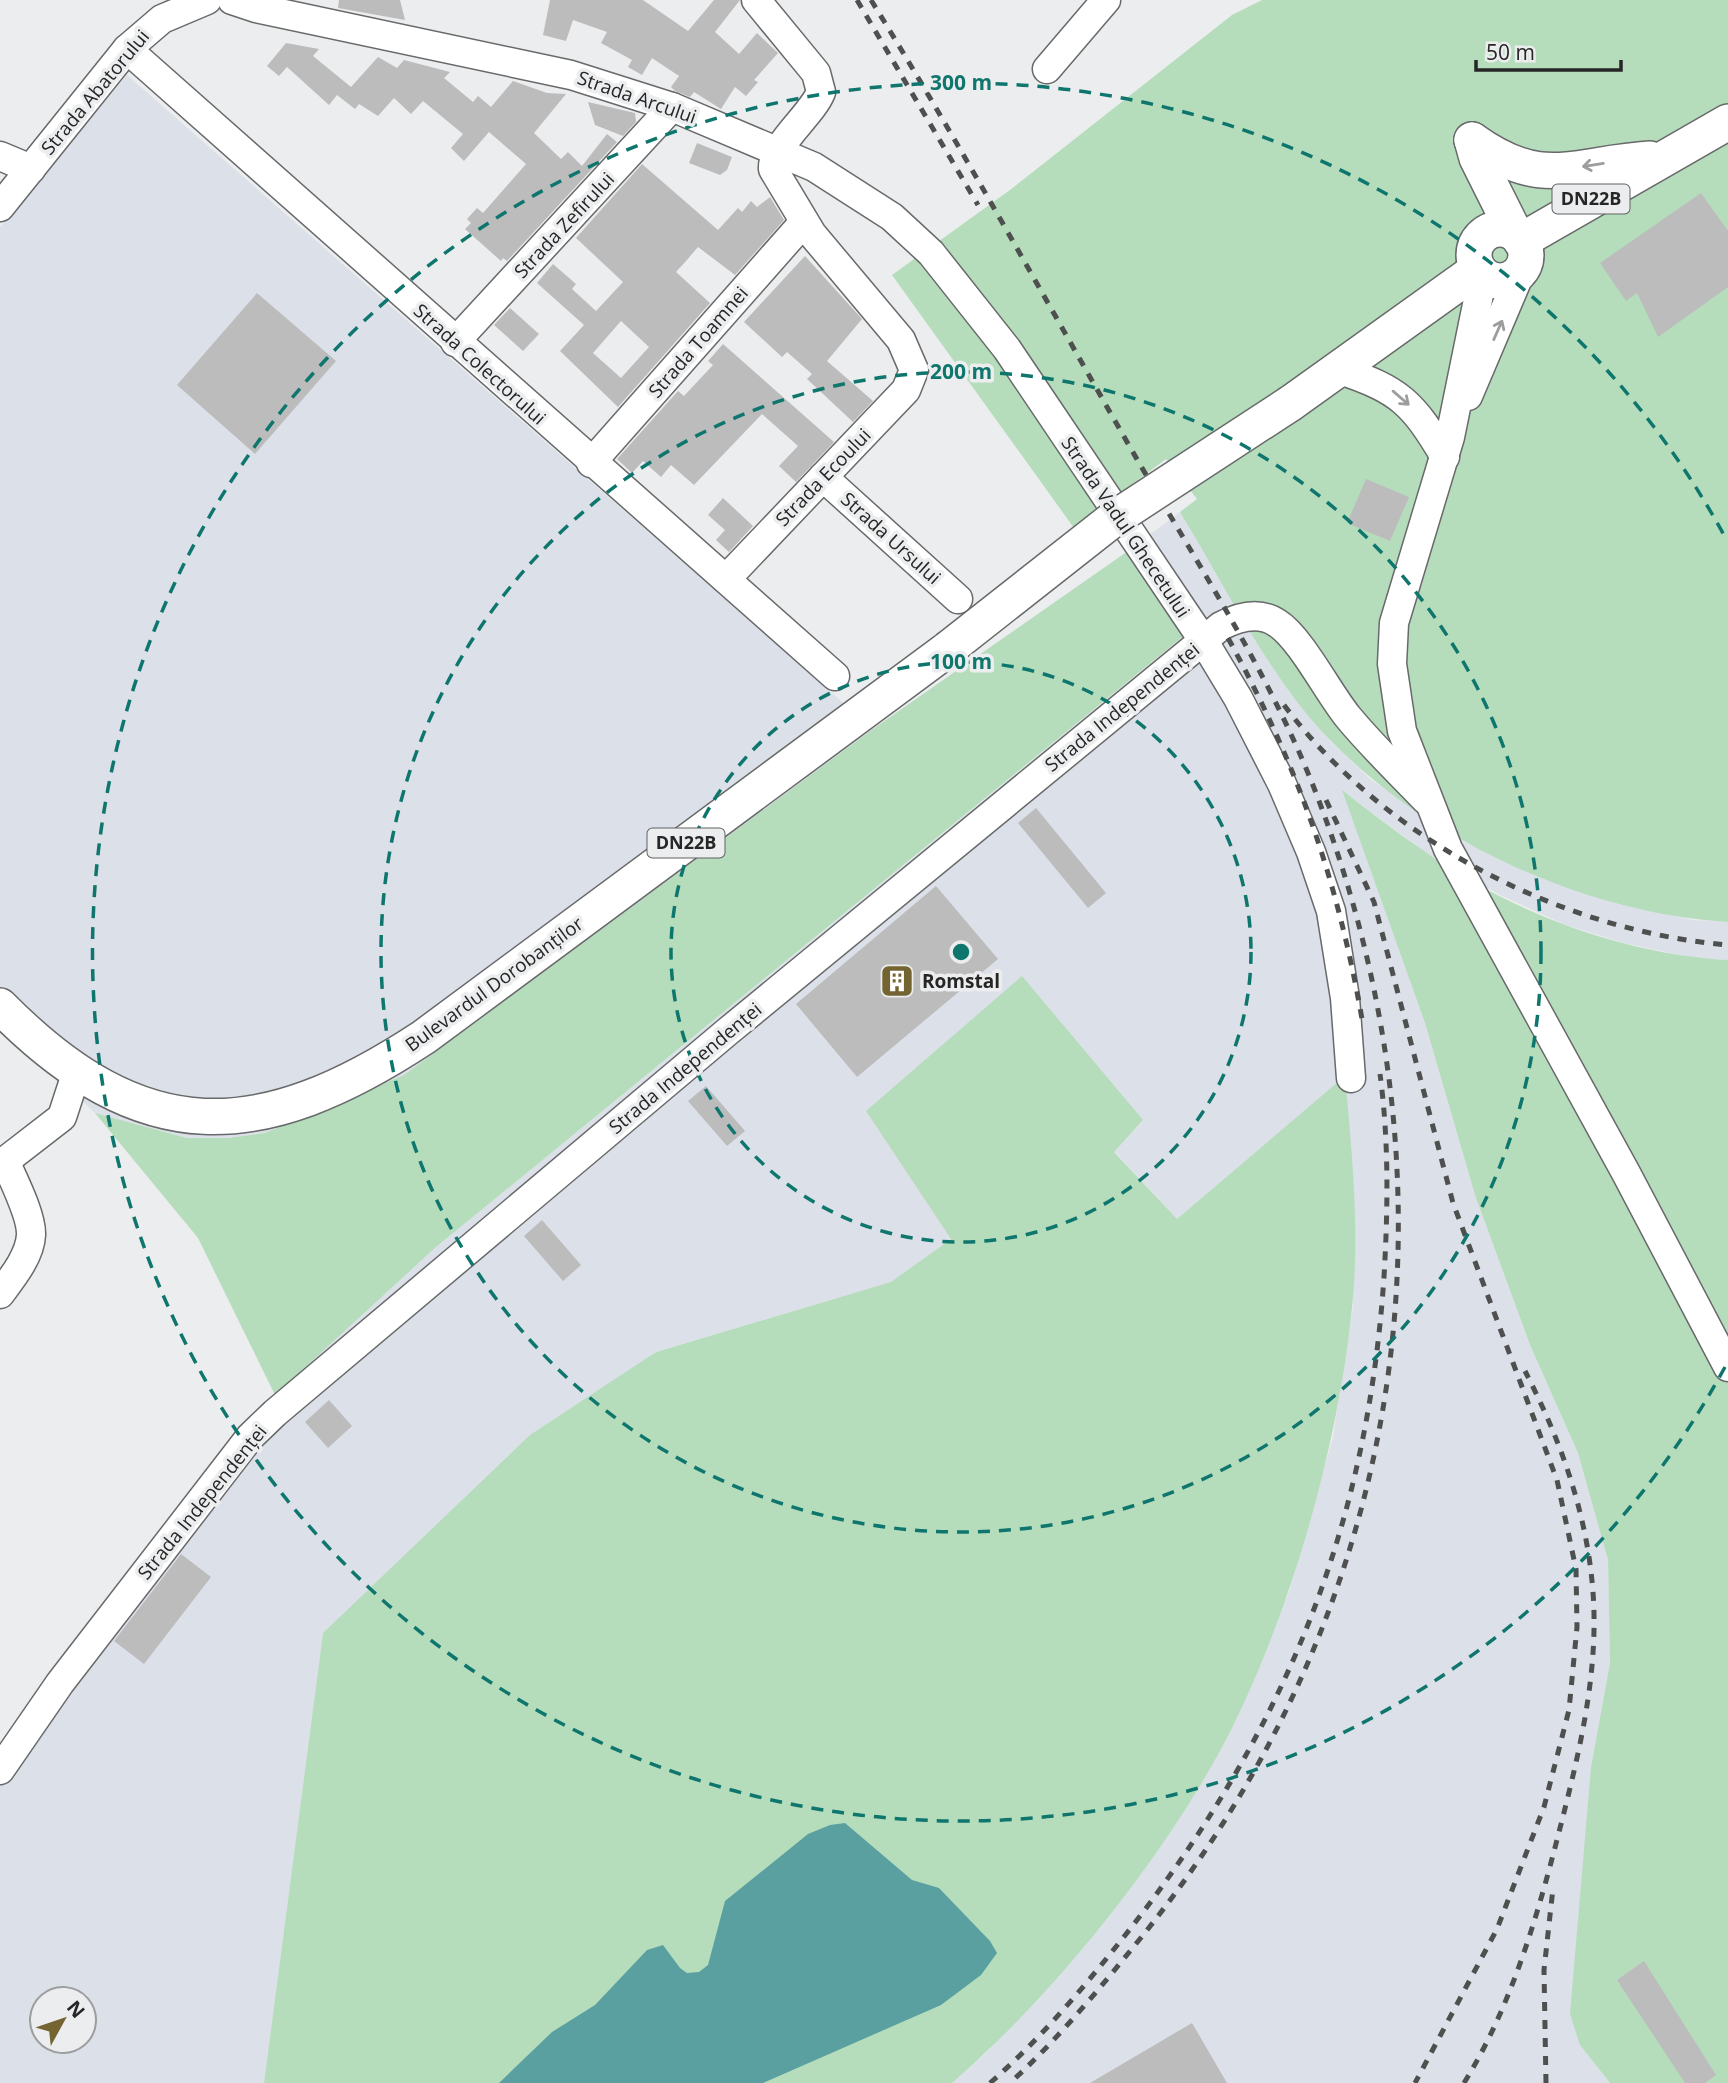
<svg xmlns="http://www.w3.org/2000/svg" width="1728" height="2083" font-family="'Open Sans',sans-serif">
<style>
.built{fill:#dce0e8;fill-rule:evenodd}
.green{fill:#b5ddbc}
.water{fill:#5ba0a0}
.building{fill:#bcbcbd;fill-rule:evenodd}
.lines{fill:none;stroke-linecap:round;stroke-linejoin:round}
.minor-casing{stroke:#68696a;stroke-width:31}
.major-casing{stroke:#68696a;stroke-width:38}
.minor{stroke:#fff;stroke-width:28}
.major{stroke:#fff;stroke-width:35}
.rail{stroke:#4e4f4f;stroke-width:5;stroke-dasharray:9 9;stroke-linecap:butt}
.major-bridge-casing{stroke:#68696a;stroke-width:38;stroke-linecap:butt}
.major-bridge{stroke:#fff;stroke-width:35}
.oneway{stroke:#9d9d9d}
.ring{fill:none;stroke:#0f766e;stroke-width:3.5;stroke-dasharray:12 9}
.labels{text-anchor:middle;stroke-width:7;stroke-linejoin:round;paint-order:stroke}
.shield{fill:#ecedee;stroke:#616262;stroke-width:2}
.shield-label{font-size:18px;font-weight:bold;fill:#262626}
.street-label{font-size:19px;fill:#262626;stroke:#ecedee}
.poi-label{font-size:19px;font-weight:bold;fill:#262626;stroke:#ecedee;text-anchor:start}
.centre{fill:#0f766e;stroke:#ecedee;stroke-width:3.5}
.ring-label{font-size:21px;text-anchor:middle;font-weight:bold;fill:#0f766e;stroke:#ecedee;stroke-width:7;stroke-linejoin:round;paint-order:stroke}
</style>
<rect width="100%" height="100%" fill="#ecedee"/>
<!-- built -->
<g class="built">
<path d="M127 75 873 729 404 1075 265 1133 228 1138H187L95 1113 0 1023V227Z"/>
<path d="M1180 512 1291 693 1331 742 1370 779 1460 840 1514 866 1571 888 1628 904 1693 920 1728 922V960L1693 958 1624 943 1566 925 1500 895 1426 853 1343 791 1425 1023 1475 1195 1530 1345 1578 1453 1608 1560 1610 1663 1591 1767 1580 2045 1610 2083H952L987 2052 1064 1969 1126 1892 1186 1807 1289 1592 1333 1437 1353 1306 1345 1077 1177 1219 1114 1151 1143 1121 952 1238 892 1282 655 1352 323 1633 264 2083H0V1787L87 1664 187 1535 275 1395 436 1247 1186 635 1128 551ZM42 1999H84V2041H42Z"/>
</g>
<!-- green -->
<g class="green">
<path d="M1262 0H1728V922C1578 913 1407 832 1310 718 1260 658 1221 579 1180 512L1197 499 1166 459 1074 528 892 275 1010 190 1232 15Z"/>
<path d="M1128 551 1186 634 436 1247 275 1395 198 1238 95 1113 187 1138H228L265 1133 404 1075 873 729Z"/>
<path d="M1342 790C1369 811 1396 832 1424 851 1511 912 1621 954 1728 960V2083H1610L1580 2045 1570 2014 1591 1767 1610 1663 1608 1560 1578 1453 1530 1345 1475 1195 1425 1023Z"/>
<path d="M1022 976 1143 1120 1114 1152 1177 1219 1345 1076C1352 1153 1360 1231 1352 1308 1338 1446 1293 1605 1231 1730 1169 1852 1055 1994 952 2083H264L323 1633 530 1435 656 1352 891 1282 951 1239 866 1111Z"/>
</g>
<!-- water -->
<path class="water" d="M845 1823 912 1880 939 1888 990 1941 997 1953 981 1975 941 2005 763 2083H499L552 2032 595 2005 647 1950 663 1945 680 1968 687 1973 699 1972 708 1965 725 1901 808 1834 830 1825Z"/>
<!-- building -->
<g class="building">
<path d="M339 0H400L405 20 338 8Z"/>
<path d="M550 0H643L688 31 714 0H740L715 32 739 54 757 33 778 53 754 80 758 82 746 96 735 87 721 109 694 92 690 97 675 91 671 87 679 76 652 58 642 75 628 67 632 60 601 43 607 32 573 20 566 41 543 35Z"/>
<path d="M286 43 319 49 313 56 351 87 378 57 397 68 404 60 450 72 444 78 473 102 478 96 491 107 513 81 547 93 566 94 534 133 561 159 568 152 582 166 607 134 617 142 507 261 503 258 501 261 465 229 471 223 467 219 477 208 483 213 526 164 489 132 464 161 451 148 463 134 423 101 411 114 394 98 378 116 359 104 355 109 337 95 329 105 287 67 279 76 267 66Z"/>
<path d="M588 102 635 113 636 122 623 136 595 125Z"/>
<path d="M697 143 732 157 727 170 720 175 689 163Z"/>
<path d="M642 164 718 230 738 208 742 212 751 201 757 207 770 197 784 220 735 275 698 247 686 261 676 272 710 303 618 407 560 351 584 325 537 283 553 264 576 284 572 289 596 311 623 282 576 238ZM621 321 649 347 621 378 593 353Z"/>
<path d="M1701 193 1728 231V287L1658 337 1637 293 1626 301 1600 263Z"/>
<path d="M805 256 862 319 827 361 873 401 853 422 807 379 812 374 787 352 782 357 744 322Z"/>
<path d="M257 293 336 361 255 454 177 385Z"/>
<path d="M510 308 539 334 523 351 494 325Z"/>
<path d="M723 344 834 442 796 482 779 466 798 446 762 414 694 485 671 465 661 477 643 461 632 473 617 459 678 391 684 396 713 365 708 361Z"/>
<path d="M1366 479 1409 497 1390 541 1347 523Z"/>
<path d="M723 498 753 526 729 552 716 540 725 530 708 515Z"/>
<path d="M1036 808 1106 893 1088 908 1018 823Z"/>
<path d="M936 886 998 959 857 1077 796 1004Z"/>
<path d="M706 1086 745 1131 727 1146 688 1101Z"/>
<path d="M542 1220 581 1265 563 1281 524 1236Z"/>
<path d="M329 1400 352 1426 328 1448 305 1422Z"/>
<path d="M181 1554 211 1577 144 1664 114 1641Z"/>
<path d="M1644 1961 1716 2075 1705 2083H1685L1617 1980Z"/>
<path d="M1192 2023 1227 2083H1090Z"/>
</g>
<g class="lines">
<defs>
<g id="minor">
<path d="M232 0 256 8 571 75 672 107 814 167 892 217 931 253 1007 349 1203 640 1238 698 1282 784 1311 852 1331 911 1345 998 1351 1078"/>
<path d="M127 49 835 676"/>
<path d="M1047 69 1106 0"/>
<path d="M0 156 31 169"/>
<path d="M0 207 127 49 162 19 207 0"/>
<path d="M1483 275 1450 437 1394 623 1392 664 1402 731 1448 849 1626 1173 1728 1367"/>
<path d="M455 342 672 107"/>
<path d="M1340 370C1400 390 1413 403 1445 457"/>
<path d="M1468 396 1522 269"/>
<path d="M591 463 804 222"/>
<path d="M823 477 958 599"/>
<path d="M726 579 906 390 914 370 901 340 812 234 773 169C771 146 812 115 821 92L816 73 756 0"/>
<path d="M0 1165 62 1117 77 1071"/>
<path d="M0 1294C12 1278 30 1256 31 1235 32 1216 13 1179 5 1161"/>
<path d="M0 1770 60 1683 250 1437 275 1413 727 1032 1221 626C1238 617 1259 611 1277 623 1300 637 1329 694 1348 717 1372 746 1400 773 1426 800"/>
</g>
<g id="major">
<path d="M1472 140C1543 191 1572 164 1650 159"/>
<path d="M1472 140 1477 158 1515 234"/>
<circle cx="1500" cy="255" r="26"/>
<path d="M1521 241 1728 122"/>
<path d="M1291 403 1478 269"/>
<path d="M0 1006C143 1151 260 1145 424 1037L948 649"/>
</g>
</defs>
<!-- minor casing -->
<use href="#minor" class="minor-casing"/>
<!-- major casing -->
<use href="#major" class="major-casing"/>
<!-- minor -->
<use href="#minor" class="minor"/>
<!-- major -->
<use href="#major" class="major"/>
<!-- rail -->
<g class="rail">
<path d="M857 0 978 205"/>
<path d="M871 0C963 149 1047 303 1134 454 1198 565 1270 674 1316 793 1470 1193 1407 1613 1135 1945 1096 1993 1056 2041 1010 2083"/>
<path d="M1228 638C1297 764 1337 877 1362 1019"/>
<path d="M1284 705C1385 840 1561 931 1728 945"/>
<path d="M1326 800 1374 902 1453 1203 1557 1480 1576 1569 1577 1627 1569 1710 1544 1807 1497 1929 1415 2083"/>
<path d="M990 2083C1044 2036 1090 1980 1134 1924 1286 1726 1367 1528 1384 1277 1388 1209 1389 1141 1380 1074"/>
<path d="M1464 2083C1511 2007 1537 1918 1559 1832 1579 1754 1599 1673 1593 1592 1587 1513 1561 1441 1525 1371"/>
<path d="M1546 2083 1544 1970 1553 1888"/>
</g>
<defs>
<path id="major-bridge" d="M948 649 1112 520 1291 403"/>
</defs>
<!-- major-bridge casing -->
<use href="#major-bridge" class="major-bridge-casing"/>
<!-- major-bridge -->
<use href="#major-bridge" class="major-bridge"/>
</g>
<!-- one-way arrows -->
<defs><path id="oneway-shaft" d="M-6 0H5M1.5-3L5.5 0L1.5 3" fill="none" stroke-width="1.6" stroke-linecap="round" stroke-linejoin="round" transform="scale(1.75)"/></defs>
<g class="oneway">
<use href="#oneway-shaft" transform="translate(1593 165) rotate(171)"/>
<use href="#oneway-shaft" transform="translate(1498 330) rotate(-66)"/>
<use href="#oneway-shaft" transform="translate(1401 398) rotate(41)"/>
</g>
<!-- distance rings -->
<g class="ring">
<circle cx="961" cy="952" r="290"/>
<circle cx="961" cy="952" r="580"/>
<path d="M1725 1367A869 869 0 1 1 1725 537"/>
</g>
<!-- icons -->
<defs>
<symbol id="building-square" viewBox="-11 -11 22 22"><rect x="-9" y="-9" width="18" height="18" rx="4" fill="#746431" stroke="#ecedee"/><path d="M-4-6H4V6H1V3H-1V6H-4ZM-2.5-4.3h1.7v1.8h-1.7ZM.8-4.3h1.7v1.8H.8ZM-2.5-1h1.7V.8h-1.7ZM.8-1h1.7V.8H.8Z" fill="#fff"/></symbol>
</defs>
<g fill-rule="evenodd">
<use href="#building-square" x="878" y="962" width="38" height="38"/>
</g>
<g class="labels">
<!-- shield labels -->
<g class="shield">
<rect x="1552.5" y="184.5" width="77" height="29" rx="5"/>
<rect x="647.5" y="828.5" width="77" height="29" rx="5"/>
</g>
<g class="shield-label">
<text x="1591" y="205">DN22B</text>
<text x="686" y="849">DN22B</text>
</g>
<!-- street labels -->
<g class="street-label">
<text transform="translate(95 92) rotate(-50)" y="7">Strada Abatorului</text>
<text transform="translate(637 97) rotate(19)" y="7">Strada Arcului</text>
<text transform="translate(564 225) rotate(-47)" y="7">Strada Zefirului</text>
<text transform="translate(698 342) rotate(-49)" y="7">Strada Toamnei</text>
<text transform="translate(480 364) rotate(42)" y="7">Strada Colectorului</text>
<text transform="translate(823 477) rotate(-46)" y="7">Strada Ecoului</text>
<text transform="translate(1126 527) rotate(56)" y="7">Strada Vadul Ghecetului</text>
<text transform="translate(891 538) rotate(42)" y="7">Strada Ursului</text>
<text transform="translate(1122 707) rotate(-39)" y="7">Strada Independenței</text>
<text transform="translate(494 984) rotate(-36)" y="7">Bulevardul Dorobanților</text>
<text transform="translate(685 1068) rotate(-40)" y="7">Strada Independenței</text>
<text transform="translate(202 1502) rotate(-51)" y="7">Strada Independenței</text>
</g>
<!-- poi labels -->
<g class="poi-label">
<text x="922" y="988">Romstal</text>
</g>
</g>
<circle cx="961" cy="952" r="10" class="centre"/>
<g class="ring-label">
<text x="961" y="90">300 m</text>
<text x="961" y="379">200 m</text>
<text x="961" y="669">100 m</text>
</g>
<!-- north arrow -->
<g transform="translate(63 2020) rotate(50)"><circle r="33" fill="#ecedee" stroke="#9d9d9e" stroke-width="2"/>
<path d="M0-5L12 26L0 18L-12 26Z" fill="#746431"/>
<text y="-10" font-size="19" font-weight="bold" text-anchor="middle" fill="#262626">N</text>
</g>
<!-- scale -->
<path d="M1476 60v10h145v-10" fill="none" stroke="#262626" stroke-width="3.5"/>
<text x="1486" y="60" font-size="21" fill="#262626" stroke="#ecedee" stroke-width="5" paint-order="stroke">50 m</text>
</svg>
